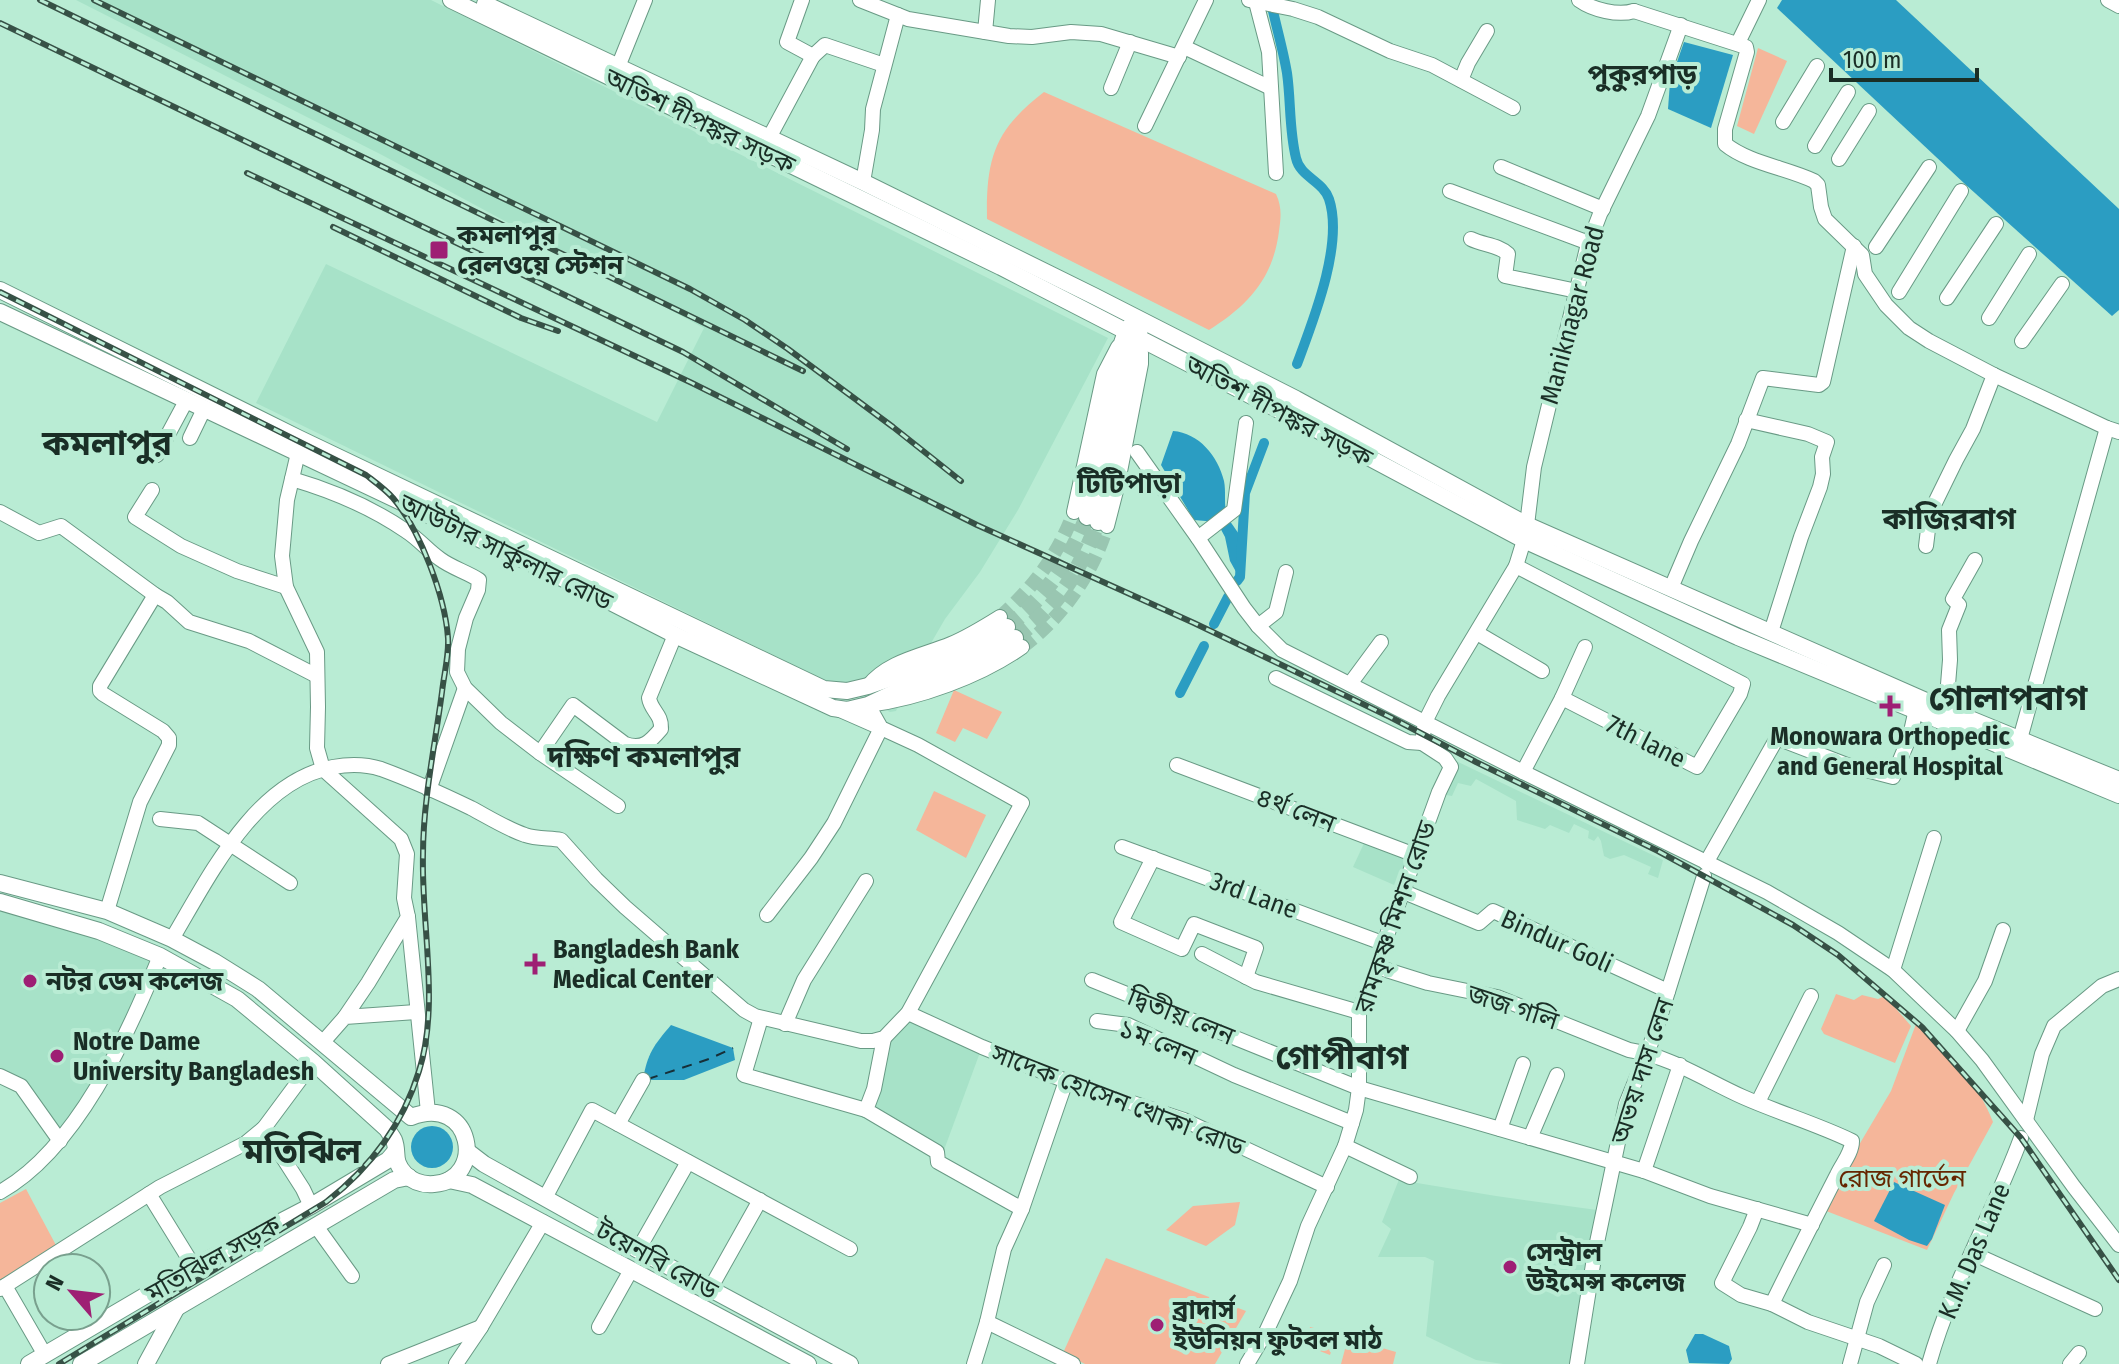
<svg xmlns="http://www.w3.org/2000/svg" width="2119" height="1364" font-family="'Fira Sans Condensed','Noto Sans Bengali',sans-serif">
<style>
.built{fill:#a7e2c8}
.green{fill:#f5b69a}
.water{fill:#2b9dc2}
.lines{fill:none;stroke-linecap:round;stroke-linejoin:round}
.canal{stroke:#2b9dc2;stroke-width:10}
.ferry{stroke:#172f38;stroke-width:2;stroke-dasharray:10 8;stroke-linecap:butt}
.minor-tunnel{stroke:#99c6b1;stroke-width:14;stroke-dasharray:14 7;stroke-linecap:butt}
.major-tunnel{stroke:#99c6b1;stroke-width:16;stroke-dasharray:16 8;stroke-linecap:butt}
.minor-casing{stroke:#699a85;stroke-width:16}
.major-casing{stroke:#699a85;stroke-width:18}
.minor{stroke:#fff;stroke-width:14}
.major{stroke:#fff;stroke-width:16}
.rail-casing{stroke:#375146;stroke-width:6}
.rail{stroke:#b9ecd4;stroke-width:3;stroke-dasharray:9;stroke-linecap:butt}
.poi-dot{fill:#9e1f74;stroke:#b9ecd4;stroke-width:3}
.labels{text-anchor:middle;stroke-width:8;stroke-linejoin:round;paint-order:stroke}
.street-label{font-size:26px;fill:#1a2e26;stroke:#b9ecd4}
.poi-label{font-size:26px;font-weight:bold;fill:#1a2e26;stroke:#b9ecd4;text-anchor:start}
.park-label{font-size:26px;fill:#652600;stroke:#b9ecd4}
.neighbourhood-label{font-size:28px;font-weight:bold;fill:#1a2e26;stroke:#b9ecd4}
.quarter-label{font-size:30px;font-weight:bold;fill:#1a2e26;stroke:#b9ecd4}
.district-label{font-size:34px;font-weight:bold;fill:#1a2e26;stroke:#b9ecd4}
</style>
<rect width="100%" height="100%" fill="#b9ecd4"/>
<!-- built -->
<g class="built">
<path d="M76 0H431L1108 338 1018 510 980 572 945 619 920 662 896 711 890 712 256 403 326 264 657 422 704 328 382 155Z"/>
<path d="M1454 760 1663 860 1658 878 1648 874 1651 867 1624 855 1610 859 1604 856 1601 841 1598 836 1594 841 1588 838 1589 831 1574 824 1569 833 1550 825 1545 829 1517 820 1516 801 1476 779 1471 786 1458 783 1452 796 1446 795 1456 769Z"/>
<path d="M1366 839 1412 855 1401 888 1353 867Z"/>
<path d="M0 907 160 956 128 1028 59 1139 21 1086 0 1076Z"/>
<path d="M908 1013 982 1047 944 1150 868 1106 884 1038Z"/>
<path d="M1400 1177 1411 1182 1496 1196 1597 1210 1591 1235 1575 1364H1503L1476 1360 1426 1336 1434 1261 1425 1257H1378L1391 1229 1382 1222Z"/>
</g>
<!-- green -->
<g class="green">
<path d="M1758 48 1787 61 1754 134 1737 126Z"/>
<path d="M1044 92 1276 194C1282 207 1281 217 1279 231 1273 279 1248 305 1209 330L987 219C986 157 995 130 1044 92Z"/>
<path d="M954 690 1002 712 987 739 963 728 955 742 936 733Z"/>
<path d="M934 791 986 815 966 858 916 830Z"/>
<path d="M1836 994 1854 1000 1862 995 1878 999 1885 996 1911 1026 1895 1063 1824 1034 1821 1029Z"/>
<path d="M1916 1024C1946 1047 1980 1086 1993 1122L1954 1193 1927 1250 1821 1209 1891 1091Z"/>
<path d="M26 1189 58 1249 0 1280V1203Z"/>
<path d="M1240 1202 1235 1225 1206 1246 1166 1230 1193 1206Z"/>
<path d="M1106 1258 1246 1311 1215 1364H1085L1063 1353Z"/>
<path d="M1310 1327 1337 1334 1330 1355 1304 1345Z"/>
<path d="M1348 1338 1396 1352 1393 1364H1341Z"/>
</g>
<!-- water -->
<g class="water">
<path d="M1782 0H1896L2119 209V310L2112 316 1966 185 1777 8Z"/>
<path d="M1684 42 1733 55 1711 128 1668 109 1670 82Z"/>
<path d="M1173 431C1199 433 1218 456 1224 481 1226 491 1224 502 1226 513 1230 525 1242 533 1243 546 1245 557 1239 565 1242 577L1240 579 1230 561 1225 537 1217 522 1194 520 1161 465Z"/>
<path d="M671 1025 733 1048 735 1060 684 1080H643C647 1054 654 1045 671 1025Z"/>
<circle cx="432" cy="1147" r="21"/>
<path d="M1894 1182 1945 1205 1932 1239 1927 1246 1909 1240 1874 1221Z"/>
<path d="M1695 1334H1703L1729 1346 1732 1359 1729 1364 1689 1363 1686 1350Z"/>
</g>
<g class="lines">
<!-- canal -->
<g class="canal">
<path d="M1271 2C1276 26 1283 49 1287 73 1291 101 1289 130 1296 158 1300 177 1323 181 1329 199 1344 244 1313 321 1297 364"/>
<path d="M1237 581 1240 577 1245 493 1264 443"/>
<path d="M1214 624 1228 597"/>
<path d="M1180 693 1204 646"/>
</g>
<!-- ferry -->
<path class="ferry" d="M648 1079 709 1059 733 1048"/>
<!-- minor-tunnel -->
<g class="minor-tunnel">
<path d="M1000 617C1034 587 1058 555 1074 512"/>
<path d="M1022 647C1062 618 1093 573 1107 526"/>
</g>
<!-- major-tunnel -->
<g class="major-tunnel">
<path d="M1007 627C1046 596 1068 564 1087 517"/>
<path d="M1015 638C1061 603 1077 575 1098 522"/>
</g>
<defs>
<g id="minor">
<path d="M802 0 787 42 813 56 825 45 884 65"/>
<path d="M860 0 908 19 1009 36 1032 37 1071 32 1101 34 1179 57"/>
<path d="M1249 0 1293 9 1318 17 1390 51 1432 65 1513 108"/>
<path d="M1579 0C1593 10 1618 16 1634 11"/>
<path d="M2108 0 2119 6"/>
<path d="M1256 2 1269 52 1276 173"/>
<path d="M1634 11 1746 47 1747 52 1725 129V144C1748 163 1787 168 1814 181L1818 185 1821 207 1825 219 1862 255 1865 274 1886 305 1909 328 1929 341 1994 375 2107 428 2119 432"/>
<path d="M985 32 988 0"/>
<path d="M1738 43 1759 0"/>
<path d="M1184 47 1271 88"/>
<path d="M618 67 645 0"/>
<path d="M1461 80 1468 63 1487 31"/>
<path d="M1111 88 1130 42"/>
<path d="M1783 122 1817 66"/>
<path d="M1145 126 1206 0"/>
<path d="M769 138 813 56"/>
<path d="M1815 146 1848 92"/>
<path d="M1839 159 1869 111"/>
<path d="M1501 167 1603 209"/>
<path d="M863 182 872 130 873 109 898 15"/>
<path d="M1450 191 1589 243"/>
<path d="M1471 239C1483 245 1499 245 1508 254L1505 276 1577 291"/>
<path d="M1876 247 1929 167"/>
<path d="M1899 292 1961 191"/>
<path d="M1947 298 1996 224"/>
<path d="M1989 318 2029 254"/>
<path d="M2022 341 2062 284"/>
<path d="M1746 420 1808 434 1827 442 1822 457 1823 474 1820 487 1801 537 1771 632"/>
<path d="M190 438 204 409"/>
<path d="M1137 452 1198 538 1244 608 1258 626 1282 650 1523 772 1767 892 1838 933 1893 970 1957 1031 1982 1060 2074 1187 2119 1245"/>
<path d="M298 453 287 500 282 556 286 587 317 652 318 707 317 748 323 769 401 839 407 854 404 898 408 917 368 983 345 1017"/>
<path d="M157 455 186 401"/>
<path d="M292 479C333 491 371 507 406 531 419 539 428 551 440 559 452 568 467 572 479 580L478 590 466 618 458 649 457 672 465 688 501 723 540 753 618 806"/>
<path d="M152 490 135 517 181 546 237 571 286 587"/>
<path d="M0 512 39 533 61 526 155 595"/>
<path d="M1074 512 1104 374 1118 347"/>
<path d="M1527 525 1534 467 1587 248 1600 214 1648 116 1681 25"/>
<path d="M1107 526 1117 487 1141 364V353L1137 342"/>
<path d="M1198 538 1234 510 1246 423"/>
<path d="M1926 546 1930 513 1956 460 1973 429 1994 375"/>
<path d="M1516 566 1743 684 1740 694 1697 767 1562 698 1523 772"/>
<path d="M1671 588 1691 541 1738 444 1763 378 1819 385 1823 382 1854 246"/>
<path d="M1258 626 1276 612 1286 572"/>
<path d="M1477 633 1542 671"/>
<path d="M1276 678 1408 742 1422 743"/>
<path d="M1350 684 1381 642"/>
<path d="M868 686C888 661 922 656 951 644 968 637 984 627 1000 617"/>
<path d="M1562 698 1585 647"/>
<path d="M1946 709 1950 660 1949 630 1959 605 1953 599 1975 560"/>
<path d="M2020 739 2107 428"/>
<path d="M540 753 573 705 625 744C643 750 650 742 661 729 662 714 651 711 649 698L675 635"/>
<path d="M1177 765 1415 855"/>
<path d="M429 790 465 688"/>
<path d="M160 819 198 823 290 883"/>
<path d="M1122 847 1385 944"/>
<path d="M1153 858 1121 922 1182 949 1194 924 1256 948 1246 977"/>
<path d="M1706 863 1777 738 1847 765 1893 777 1910 736 1916 709"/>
<path d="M1404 892 1479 923 1493 911 1668 991"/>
<path d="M107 911 140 802 169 745V738L163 731 103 694 100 691V686L155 595 167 602 189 622 249 641 317 676"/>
<path d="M767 915 811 858 834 823 881 728 840 710"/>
<path d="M408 917 428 1112"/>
<path d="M172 939C209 877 255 781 333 767 350 764 365 764 381 769 411 780 442 794 471 808 488 817 507 829 525 835 536 839 550 838 561 840L596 879 625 907 744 1010 755 1016 861 1041H873L884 1038 908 1013 1022 803 918 745 881 728 868 705C918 699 981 676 1022 647"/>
<path d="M1202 954 1256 982 1359 1012"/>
<path d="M1377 967 1428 983 1497 997 1629 1050C1670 1056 1705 1080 1743 1097 1779 1113 1817 1124 1852 1141 1852 1153 1842 1164 1837 1175 1815 1218 1793 1261 1772 1304L1808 1322 1879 1346 1916 1364"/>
<path d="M1893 970 1934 838"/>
<path d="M1092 980 1359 1088 1644 1171 1710 1196 1812 1225"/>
<path d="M908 1013 982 1047 1066 1081 1184 1120 1327 1187"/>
<path d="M761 1018 744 1075 866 1110"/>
<path d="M1097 1021 1128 1025 1234 1075 1352 1123"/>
<path d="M785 1024 804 980 866 881"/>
<path d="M1957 1031 1985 981 2003 930"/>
<path d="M884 1038 874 1089 866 1110 937 1152 938 1162 1022 1209"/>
<path d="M323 1042 345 1017 416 1012"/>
<path d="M0 1076 21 1086 60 1141"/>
<path d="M1758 1102 1811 996"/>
<path d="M2026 1120 2042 1054 2054 1026 2102 986 2119 979"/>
<path d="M618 1124 643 1080"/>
<path d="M264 1128 303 1189 311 1206"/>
<path d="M1500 1129 1523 1064"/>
<path d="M1530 1138 1557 1075"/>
<path d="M1345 1146 1410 1177"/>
<path d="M1644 1171 1680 1065"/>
<path d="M0 1192C76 1150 128 1035 160 956"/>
<path d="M149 1194 194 1267"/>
<path d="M545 1198 592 1110 850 1249"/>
<path d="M1757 1209 1750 1227 1722 1283 1741 1295 1772 1304"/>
<path d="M316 1226 352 1276"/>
<path d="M638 1250 688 1162"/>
<path d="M1972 1253 2095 1309"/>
<path d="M5 1286 45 1355"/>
<path d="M0 1289 160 1187 246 1143 264 1128 313 1062"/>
<path d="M710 1289 760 1200"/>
<path d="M987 1322 1073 1364"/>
<path d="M599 1327 631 1270"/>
<path d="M388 1364 481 1327"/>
<path d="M456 1364 481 1327 543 1222"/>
<path d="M974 1364 987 1322 1004 1249 1022 1209 1066 1081"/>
<path d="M1247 1364 1266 1332 1290 1281 1308 1226 1345 1146 1356 1110 1359 1088V1012L1439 792 1451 767 1445 758 1422 743 1425 722 1438 696 1516 566 1524 540"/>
<path d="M1577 1364 1595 1252 1626 1104 1655 1033 1704 876"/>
<path d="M1850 1364 1867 1302 1884 1265"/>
<path d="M1929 1364C1951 1285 1993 1214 2021 1138"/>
<path d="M2070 1364 2079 1353"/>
</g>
<g id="major">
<path d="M451 0 1001 267 1308 425 1524 540 1738 637 2119 795"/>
<path d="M485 4 863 182 1094 296 1296 399 1527 525 1926 701 2119 780"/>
<path d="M0 290 298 438 824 689 847 691 868 686 954 656 974 647 1007 627"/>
<path d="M0 312 583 588 675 635 833 708 847 710 868 705 896 692 969 664 1015 638"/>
<path d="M1087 517 1094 489 1119 352 1126 331 1131 325"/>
<path d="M1098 522 1124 390 1140 329"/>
<path d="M0 883 107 911 172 939 215 962 258 989 411 1117C473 1093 487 1180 434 1184 423 1185 413 1182 405 1174 392 1160 399 1153 394 1140 392 1136 389 1133 387 1129L313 1062 237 999 160 956 99 931 0 902"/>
<path d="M467 1151 484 1164 638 1250 850 1364"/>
<path d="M449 1180 472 1185 808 1364"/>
<path d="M29 1364 194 1267 311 1206 388 1160 394 1153"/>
<path d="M81 1364 394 1180 409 1177"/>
<path d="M146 1364 176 1309"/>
</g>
</defs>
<!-- minor casing -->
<use href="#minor" class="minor-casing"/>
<!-- major casing -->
<use href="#major" class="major-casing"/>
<!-- minor -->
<use href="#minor" class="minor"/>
<!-- major -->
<use href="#major" class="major"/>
<defs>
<g id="rail">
<path d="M40 0 803 371"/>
<path d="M94 0 690 289 745 320 788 349 893 427 961 481"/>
<path d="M0 23 683 352 847 449"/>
<path d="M247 173 692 383 977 525 1194 623 1390 717 1476 762 1658 851 1793 925 1838 955 1922 1027 2021 1138 2119 1280"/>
<path d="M333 227 521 318 558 331"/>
<path d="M0 292 366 475C375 482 385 489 393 498 420 530 445 596 448 638 449 655 444 674 442 692 435 745 423 801 423 854 421 924 440 1005 419 1071 403 1124 370 1168 326 1202L59 1364"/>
</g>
</defs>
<!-- rail casing -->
<use href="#rail" class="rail-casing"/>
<!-- rail -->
<use href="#rail" class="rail"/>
</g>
<!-- markers -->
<g class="poi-dot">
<rect x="429" y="240" width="20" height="20" rx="4"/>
<path d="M1886 694h8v8h8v8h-8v8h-8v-8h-8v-8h8z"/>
<path d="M531 952h8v8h8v8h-8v8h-8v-8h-8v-8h8z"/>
<circle cx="30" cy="981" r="8"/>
<circle cx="57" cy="1056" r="8"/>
<circle cx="1510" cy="1267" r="8"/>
<circle cx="1157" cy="1325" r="8"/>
</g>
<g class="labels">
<!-- street labels -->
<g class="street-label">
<text transform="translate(700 121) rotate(26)" y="9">অতিশ দীপঙ্কর সড়ক</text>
<text transform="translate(1572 315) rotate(-75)" y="9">Maniknagar Road</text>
<text transform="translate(1279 411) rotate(28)" y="9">অতিশ দীপঙ্কর সড়ক</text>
<text transform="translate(506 552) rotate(26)" y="9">আউটার সার্কুলার রোড</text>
<text transform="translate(1646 741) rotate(27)" y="9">7th lane</text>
<text transform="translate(1296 810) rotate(21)" y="9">৪র্থ লেন</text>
<text transform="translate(1254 895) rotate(20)" y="9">3rd Lane</text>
<text transform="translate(1395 917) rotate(-71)" y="9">রামকৃষ্ণ মিশন রোড</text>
<text transform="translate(1557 941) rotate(24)" y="9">Bindur Goli</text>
<text transform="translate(1513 1007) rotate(18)" y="9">জজ গলি</text>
<text transform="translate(1181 1016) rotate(22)" y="9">দ্বিতীয় লেন</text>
<text transform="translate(1158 1042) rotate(22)" y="9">১ম লেন</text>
<text transform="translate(1642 1071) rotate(-72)" y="9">অভয় দাস লেন</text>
<text transform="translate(1118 1100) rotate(21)" y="9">সাদেক হোসেন খোকা রোড</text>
<text transform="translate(1974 1251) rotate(-67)" y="9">K.M. Das Lane</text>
<text transform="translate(213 1259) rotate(-29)" y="9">মতিঝিল সড়ক</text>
<text transform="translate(657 1260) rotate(29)" y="9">টয়েনবি রোড</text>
</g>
<!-- poi labels -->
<g class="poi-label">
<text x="457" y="244">কমলাপুর<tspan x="457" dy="30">রেলওয়ে স্টেশন</tspan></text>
<text x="1890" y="745" text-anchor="middle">Monowara Orthopedic<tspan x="1890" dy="30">and General Hospital</tspan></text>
<text x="553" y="958">Bangladesh Bank<tspan x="553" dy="30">Medical Center</tspan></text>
<text x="46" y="990">নটর ডেম কলেজ</text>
<text x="73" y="1050">Notre Dame<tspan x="73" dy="30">University Bangladesh</tspan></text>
<text x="1526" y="1261">সেন্ট্রাল<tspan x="1526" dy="30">উইমেন্স কলেজ</tspan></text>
<text x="1173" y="1319">ব্রাদার্স<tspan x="1173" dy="30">ইউনিয়ন ফুটবল মাঠ</tspan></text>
</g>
<!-- park labels -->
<g class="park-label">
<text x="1902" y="1187">রোজ গার্ডেন</text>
</g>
<!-- neighbourhood labels -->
<g class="neighbourhood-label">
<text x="1642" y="84">পুকুরপাড়</text>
<text x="1129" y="493">টিটিপাড়া</text>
</g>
<!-- quarter labels -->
<g class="quarter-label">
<text x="1949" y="529">কাজিরবাগ</text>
<text x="644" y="767">দক্ষিণ কমলাপুর</text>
</g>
<!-- district labels -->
<g class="district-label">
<text x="107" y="455">কমলাপুর</text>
<text x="2008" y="710">গোলাপবাগ</text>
<text x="1342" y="1069">গোপীবাগ</text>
<text x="302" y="1163">মতিঝিল</text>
</g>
</g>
<!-- north arrow -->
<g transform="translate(72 1292) rotate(298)"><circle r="38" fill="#b9ecd4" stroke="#79a08e" stroke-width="2"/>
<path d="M0-6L14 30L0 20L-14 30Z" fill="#9e1f74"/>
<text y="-12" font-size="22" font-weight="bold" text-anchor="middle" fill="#1a2e26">N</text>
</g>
<!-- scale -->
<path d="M1831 68v12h146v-12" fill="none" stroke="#1a2e26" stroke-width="4"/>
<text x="1843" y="68" font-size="24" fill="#1a2e26" stroke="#b9ecd4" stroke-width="6" paint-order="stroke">100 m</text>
</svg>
